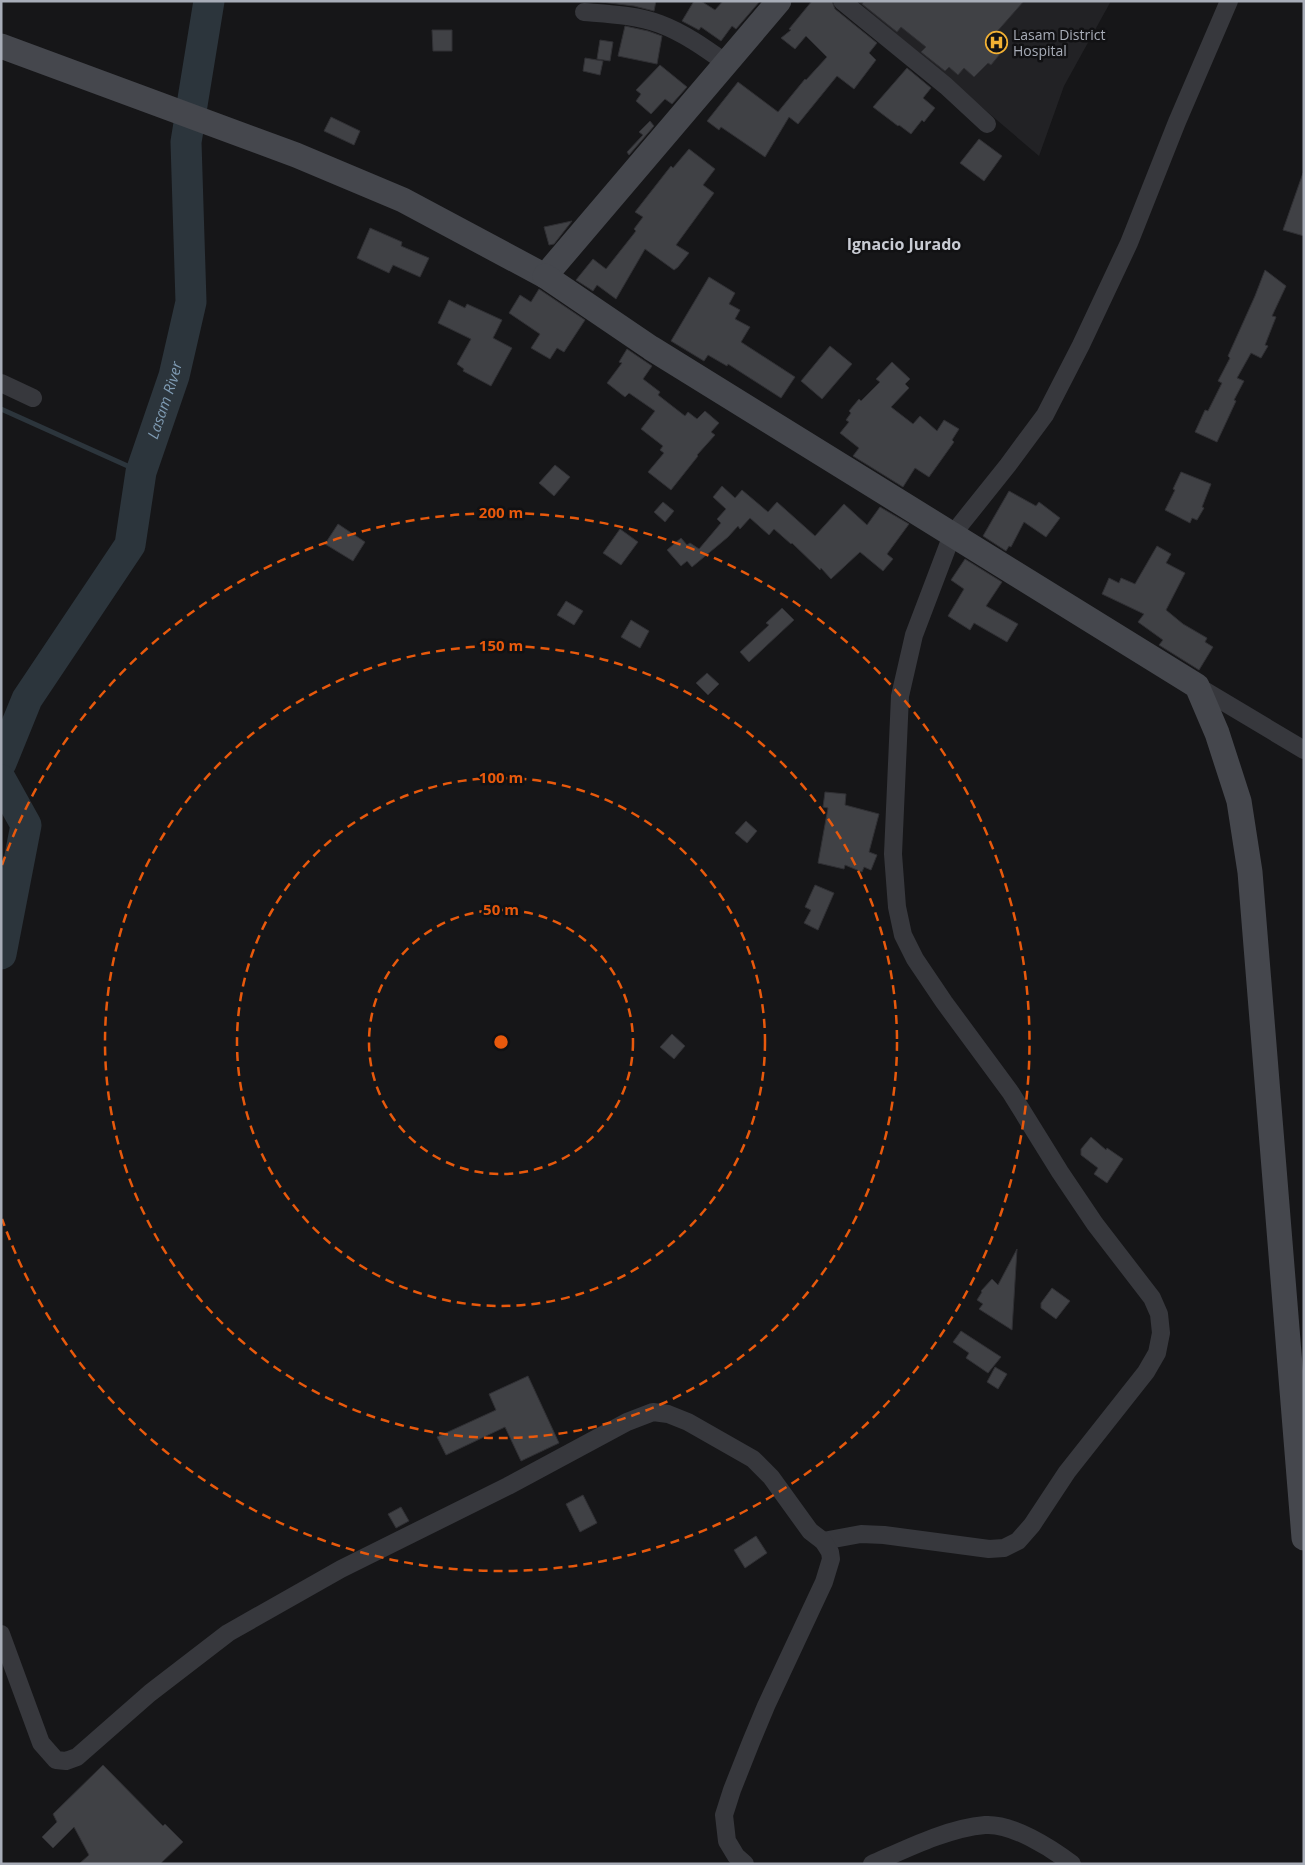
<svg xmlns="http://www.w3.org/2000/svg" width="1305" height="1865" font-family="'Open Sans',sans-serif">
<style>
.built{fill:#222225}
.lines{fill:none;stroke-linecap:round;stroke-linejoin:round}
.stream{stroke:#2c353c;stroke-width:5}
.river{stroke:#2c353c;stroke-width:31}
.building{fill:#404145;stroke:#303034}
.street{stroke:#37383d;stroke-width:18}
.secondary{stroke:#45474d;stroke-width:25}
.ring{fill:none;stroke:#e8590c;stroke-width:2.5;stroke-dasharray:9 6}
.labels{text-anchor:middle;stroke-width:5;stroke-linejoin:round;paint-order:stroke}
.poi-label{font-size:14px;fill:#a8adb8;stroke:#111113;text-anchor:start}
.water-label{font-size:15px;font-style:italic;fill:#7f9bb3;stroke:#111113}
.quarter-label{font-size:16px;font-weight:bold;fill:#c9ccd4;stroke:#111113}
.centre{fill:#e8590c;stroke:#111113;stroke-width:2.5}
.ring-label{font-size:15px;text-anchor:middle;font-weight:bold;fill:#e8590c;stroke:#111113;stroke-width:5;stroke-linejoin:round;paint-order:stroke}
</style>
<rect width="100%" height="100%" fill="#161618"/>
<!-- built -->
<path class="built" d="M857 1H1111L1064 86 1039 156Z"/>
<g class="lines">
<!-- stream -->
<path class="stream" d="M1 409 141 472"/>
<!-- river -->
<g class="river">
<path id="s1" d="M1 763 27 699 130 545 141 472 174 376 191 302 186 142 209 1"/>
<path d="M1 780 26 825 1 954"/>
</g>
</g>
<!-- building -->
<g class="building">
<path d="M593 1H656L654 11 634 6Z"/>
<path d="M694 1H701L715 10 723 1H760L736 29 732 26 721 41 701 27 699 30 682 21Z"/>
<path d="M812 1H832L835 9 877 43 869 53 876 60 854 89 837 76 798 124 789 117 765 157 721 127 719 130 707 121 738 82 778 112 805 79 806 80 827 57 806 36 795 49 781 38 791 30 789 29Z"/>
<path d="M864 1H1024L987 43 1000 54 991 65 988 63 974 77 964 68 958 75 949 67 945 71 921 52 926 47 901 27 897 32 862 4Z"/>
<path d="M625 26 648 31 662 36 657 64 618 56Z"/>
<path d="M432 30H452V51H433Z"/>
<path d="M600 40 613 42 610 61 597 59Z"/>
<path d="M585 58 603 61 600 75 583 71Z"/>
<path d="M660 65 687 87 672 104 665 99 651 114 636 101 641 94 636 90Z"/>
<path d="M907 68 931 88 923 98 935 108 924 122 922 120 911 134 899 125 898 126 873 107Z"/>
<path d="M331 117 360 131 354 145 324 131Z"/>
<path d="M650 121 654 126 629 155 627 152 643 135 639 132Z"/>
<path d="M979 139 1002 156 984 181 960 163Z"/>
<path d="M689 149 715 169 703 185 714 193 676 245 689 253 678 267 674 270 645 249 616 299 597 285 593 291 576 280 593 259 606 269 636 231 634 229 643 217 635 212 671 166 673 168Z"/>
<path d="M1303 173 1304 174V236L1283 230Z"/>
<path d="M572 221 554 244 549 245 544 227Z"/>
<path d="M370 228 402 242 401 246 429 258 420 277 393 265 389 273 357 258Z"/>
<path d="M1265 270 1286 286 1272 316 1276 317 1265 345 1268 346 1261 358 1251 353 1237 378 1244 381 1234 400 1236 401 1217 442 1195 432 1205 410 1208 411 1222 383 1218 381 1230 358 1228 356 1255 296Z"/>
<path d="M709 277 735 293 729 304 740 310 735 319 750 327 741 342 795 377 781 398 728 364 727 366 708 355 704 361 671 341Z"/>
<path d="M539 289 585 320 564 352 557 348 550 359 531 348 540 334 509 313 520 295 531 302Z"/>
<path d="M449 300 465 308 467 304 502 320 493 338 512 348 491 386 463 371 464 369 457 364 471 339 438 323Z"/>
<path d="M830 346 852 364 822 399 801 381Z"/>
<path d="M627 349 652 366 643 379 660 392 658 395 685 416 688 412 697 419 705 411 719 423 711 432 715 435 697 455 698 456 671 490 648 472 664 453 660 450 663 446 641 429 655 411 629 393 625 397 607 383 622 363 619 362Z"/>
<path d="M892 362 910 379 905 384 909 388 891 407 913 424 920 416 937 431 944 420 959 429 952 440 954 442 929 477 915 468 903 487 853 456 859 448 840 433 849 422 846 420 851 413 849 411 859 399 861 401 880 382 876 379Z"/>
<path d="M555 465 570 477 554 496 539 483Z"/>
<path d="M1181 472 1211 484 1202 507 1204 508 1197 520 1192 518 1190 523 1165 510 1175 490 1173 489Z"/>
<path d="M722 486 735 498 742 490 768 512 777 502 815 536 844 504 867 525 880 507 909 524 887 554 893 559 883 571 860 552 831 579 821 568 820 570 792 543 791 544 774 529 769 535 750 518 740 529 738 526 728 537 692 567 687 561 681 566 667 550 681 538 687 545 690 543 699 549 721 523 717 519 726 509 713 497Z"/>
<path d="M1009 491 1036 506 1039 502 1060 518 1046 537 1024 522 1011 547 1009 546 1006 551 983 536Z"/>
<path d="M663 502 674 511 665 522 654 512Z"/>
<path d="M338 524 365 542 353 561 325 544Z"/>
<path d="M620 529 638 542 621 565 603 553Z"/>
<path d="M1157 546 1171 554 1166 563 1185 573 1166 610 1183 624 1207 638 1205 642 1213 647 1199 670 1159 645 1163 640 1138 622 1144 614 1102 594 1109 578 1119 583 1121 578 1135 584Z"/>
<path d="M965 559 1002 582 986 606 1018 624 1007 642 974 623 970 630 948 616 964 589 951 580Z"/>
<path d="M566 601 583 611 574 625 557 615Z"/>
<path d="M782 608 794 620 749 662 740 652 769 625 766 623Z"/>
<path d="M631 620 649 631 640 648 621 637Z"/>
<path d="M707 673 719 684 708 695 696 683Z"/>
<path d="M825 792 846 794 845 805 879 814 869 852 877 855 871 870 864 867 862 872 845 865 844 869 818 863 828 808 823 807Z"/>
<path d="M746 821 757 831 747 843 735 833Z"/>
<path d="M815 885 834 893 818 930 804 923 811 910 805 907Z"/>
<path d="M672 1034 685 1046 674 1059 660 1047Z"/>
<path d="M1091 1137 1106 1150 1107 1148 1123 1159 1107 1183 1094 1174 1098 1168 1081 1155V1149Z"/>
<path d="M1017 1249 1012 1330 979 1309 983 1304 977 1300 982 1292 981 1291 992 1279 998 1285Z"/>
<path d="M1052 1288 1070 1301 1056 1319 1041 1308V1303Z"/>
<path d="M961 1331 1001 1357 988 1373 966 1358 969 1353 953 1342Z"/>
<path d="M995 1367 1007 1374 998 1389 987 1382Z"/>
<path d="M528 1376 559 1443 521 1461 505 1427 446 1455 437 1437 496 1410 489 1394Z"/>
<path d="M583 1495 597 1523 580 1532 566 1504Z"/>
<path d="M401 1507 409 1521 396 1528 388 1514Z"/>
<path d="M756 1536 767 1553 745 1568 734 1550Z"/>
<path d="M103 1765 163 1826 165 1824 183 1842 160 1864H79L89 1855 74 1827 53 1848 42 1837 57 1822 53 1814Z"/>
</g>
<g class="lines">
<!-- street -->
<g class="street">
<path d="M842 1 946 86 987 124"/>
<path d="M584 12C609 14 636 15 660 24 684 33 705 48 726 63"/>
<path d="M1 383 33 398"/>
<path d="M1197 686 1304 750"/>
<path d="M823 1541 861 1534 884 1535 989 1549 1004 1548 1018 1541 1032 1525 1067 1472 1146 1372 1157 1353 1161 1333 1159 1314 1152 1298 1095 1224 1060 1172 1011 1093 944 1002 915 959 903 935 897 907 893 854 900 696 914 635 952 535 1008 465 1045 415 1081 345 1129 243 1177 122 1229 1"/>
<path d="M1 1634 41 1743 56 1760 66 1761 77 1757 150 1693 228 1633 341 1569 508 1486 627 1422 653 1412 668 1414 688 1422 753 1459 771 1477 810 1531 823 1541 830 1552 831 1559 824 1582 766 1706 751 1742 732 1790 724 1815 727 1841 736 1856 745 1864"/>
<path d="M872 1864C906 1849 948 1828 985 1825 1012 1823 1051 1848 1072 1864"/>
</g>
<!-- secondary -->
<g class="secondary">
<path d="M1 46 296 155 403 200 545 276 779 1"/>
<path d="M545 276 651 348 1197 686 1217 733 1239 801 1250 872 1304 1538"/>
</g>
</g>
<!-- distance rings -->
<g class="ring">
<circle cx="501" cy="1042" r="132"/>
<circle cx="501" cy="1042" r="264"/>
<circle cx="501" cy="1042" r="396"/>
<path d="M2 865A529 529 0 1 1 2 1219"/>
</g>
<!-- icons -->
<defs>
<symbol id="hospital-ring" viewBox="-11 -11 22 22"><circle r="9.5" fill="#111113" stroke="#f2b134" stroke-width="1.5"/><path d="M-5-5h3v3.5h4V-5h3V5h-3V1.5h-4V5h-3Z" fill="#f2b134"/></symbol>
</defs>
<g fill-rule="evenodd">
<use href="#hospital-ring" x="984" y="30" width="25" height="25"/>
</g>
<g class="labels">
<!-- poi labels -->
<g class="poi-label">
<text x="1013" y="40">Lasam District<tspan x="1013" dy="16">Hospital</tspan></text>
</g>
<!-- water labels -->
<g class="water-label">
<text dy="5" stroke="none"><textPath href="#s1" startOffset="404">Lasam River</textPath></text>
</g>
<!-- quarter labels -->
<g class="quarter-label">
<text x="904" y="250">Ignacio Jurado</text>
</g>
</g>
<circle cx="501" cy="1042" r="8" class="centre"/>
<g class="ring-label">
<text x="501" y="518">200 m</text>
<text x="501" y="651">150 m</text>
<text x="501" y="783">100 m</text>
<text x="501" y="915">50 m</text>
</g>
<!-- border -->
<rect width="1305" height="1865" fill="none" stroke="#a8adb8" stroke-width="5"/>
</svg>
